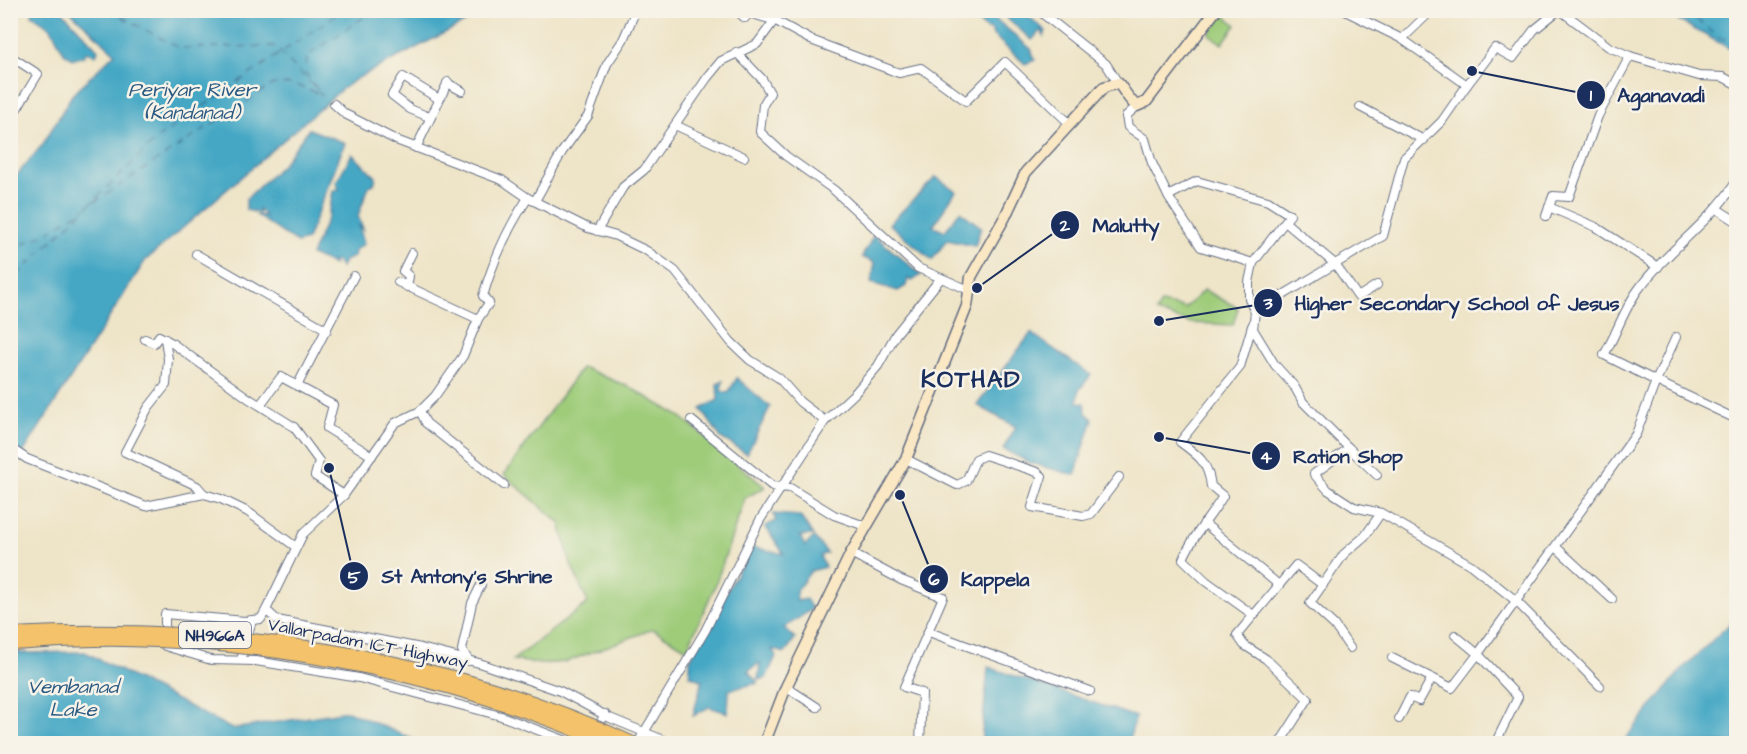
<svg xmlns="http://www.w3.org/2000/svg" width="1747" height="754" font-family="'Architects Daughter',sans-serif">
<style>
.green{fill:#9ecc79;stroke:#5c7e6c;stroke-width:1.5}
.water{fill:#44a7c4;stroke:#306b91;stroke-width:1.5}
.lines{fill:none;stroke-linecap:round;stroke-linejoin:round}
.ferry{stroke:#295982;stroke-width:1.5;stroke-dasharray:8 6;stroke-linecap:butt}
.minor-casing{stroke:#656e83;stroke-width:10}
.secondary-casing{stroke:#656e83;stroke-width:13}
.minor{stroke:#fff;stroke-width:8}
.secondary{stroke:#fae7c3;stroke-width:10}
.trunk-bridge-casing{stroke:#656e83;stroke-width:14;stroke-linecap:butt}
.trunk-bridge{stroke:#f3c26a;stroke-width:12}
.labels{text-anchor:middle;stroke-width:5;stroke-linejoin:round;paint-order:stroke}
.shield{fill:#f7f3e8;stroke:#5d6a87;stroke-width:1.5}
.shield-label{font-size:16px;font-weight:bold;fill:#1b2f5e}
.street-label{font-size:18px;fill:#1b2f5e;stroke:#f7f3e8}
.water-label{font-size:20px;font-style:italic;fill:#295982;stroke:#f7f3e8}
.district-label{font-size:24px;font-weight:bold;letter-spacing:1.5px;fill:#1b2f5e;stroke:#f7f3e8}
.leader{fill:none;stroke:#1b2f5e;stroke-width:2}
.callout-dot{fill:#1b2f5e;stroke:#f7f3e8;stroke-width:2}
.mark-label{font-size:18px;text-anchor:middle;font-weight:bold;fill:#fff}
.callout-label{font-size:20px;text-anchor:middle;font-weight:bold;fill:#1b2f5e;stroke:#f7f3e8;stroke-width:5;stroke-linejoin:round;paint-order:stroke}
</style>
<rect width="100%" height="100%" fill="#f7f3e8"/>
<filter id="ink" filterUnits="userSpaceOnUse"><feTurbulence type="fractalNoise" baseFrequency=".0167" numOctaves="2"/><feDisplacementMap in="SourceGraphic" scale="12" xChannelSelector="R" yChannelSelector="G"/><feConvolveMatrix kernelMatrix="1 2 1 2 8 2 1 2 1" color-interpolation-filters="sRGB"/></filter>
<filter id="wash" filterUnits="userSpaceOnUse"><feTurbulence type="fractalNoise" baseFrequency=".008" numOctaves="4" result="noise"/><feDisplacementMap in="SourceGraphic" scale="24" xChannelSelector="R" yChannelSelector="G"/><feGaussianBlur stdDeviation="1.35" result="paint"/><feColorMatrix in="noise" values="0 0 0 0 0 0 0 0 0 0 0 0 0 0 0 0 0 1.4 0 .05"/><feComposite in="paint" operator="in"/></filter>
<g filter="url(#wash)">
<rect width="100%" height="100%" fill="#eee4c7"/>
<!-- green -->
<g class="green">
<path d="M1223 14 1236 25 1222 44 1209 34Z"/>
<path d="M1204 290 1238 308 1233 325 1189 323 1156 312 1161 303 1185 308Z"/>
<path d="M582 367 631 388 681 417 765 487 745 498 715 586 687 649 653 629 566 662 540 664 513 660 588 603 570 562 560 523 504 475Z"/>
</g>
<!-- water -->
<g class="water">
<path d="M33 10 62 11 98 50 96 55 86 52 84 56 73 59 64 53 51 28 32 15Z"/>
<path d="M70 11H487L358 78 342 89 145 261 11 472V182L43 144 72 95 115 53Z"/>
<path d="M968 11H986L1031 49 1035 60 1025 64 993 35 991 29 987 30Z"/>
<path d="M998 11H1022L1046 31 1044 36 1041 30 1032 40Z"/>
<path d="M1661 11H1736V52Z"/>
<path d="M309 129 345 143 307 240 297 243 256 215 265 216 259 209V213L246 210V199L282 165Z"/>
<path d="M352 154 376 177 374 184 369 186 358 216 363 228V230L359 226 364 244 355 250 354 257 344 261 341 268 338 262 332 261 334 265 311 255 328 217 333 191 339 189 336 182Z"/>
<path d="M936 177 956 191 933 226 945 231 960 211 981 227 975 246 947 240 932 260 889 224Z"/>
<path d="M874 235 921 275 912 281 908 278 906 286 898 291 871 283 875 263 862 257Z"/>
<path d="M1031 333 1091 375 1079 390 1078 402 1085 403 1086 413 1093 419 1075 475 1030 463 1003 449 1016 427 977 405Z"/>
<path d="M737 378 770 407 747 454 721 438 701 409 718 400 717 384 723 381 721 391 728 393Z"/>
<path d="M773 514 800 516 813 535 800 536 805 546 814 537 827 553 820 556 825 567 811 571 796 591 797 601 806 599 812 609 784 628 795 638 785 653 772 649 776 656 766 678 758 680 760 663 748 671 758 683 729 690 728 713 709 707 693 716 702 681 690 675V660L751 547 784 554 765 526 776 521Z"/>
<path d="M10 616 19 653 85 652 232 729 348 711 421 743H11Z"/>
<path d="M1736 618V743H1622L1682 669Z"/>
<path d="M988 667 1136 717 1128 743H981Z"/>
</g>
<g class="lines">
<!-- ferry -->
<g class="ferry">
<path d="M109 10 179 48 274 46 322 95"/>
<path d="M1686 10 1719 38 1736 41"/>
<path d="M318 90 306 74 307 56 374 10"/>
<path d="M94 202 273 84H293L323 95"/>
<path d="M10 250 47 233 85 208"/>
<path d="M10 288 20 272 160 136 343 10"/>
</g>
</g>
</g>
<g filter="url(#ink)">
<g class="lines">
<defs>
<g id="minor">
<path d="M736 10 745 18 749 13 776 21 811 40 899 73 921 68 966 101 1005 62 1069 123"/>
<path d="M1038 10 1106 64 1118 83"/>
<path d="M1560 10 1609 47 1630 56 1699 76 1723 77 1736 84"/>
<path d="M1402 39 1432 10"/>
<path d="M736 52 762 79 770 93 763 105 760 132 786 156 834 190 918 268 969 290"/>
<path d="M10 56 38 74 10 120"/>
<path d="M447 83 462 91"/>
<path d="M1467 85 1495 48 1513 58 1534 30 1559 10"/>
<path d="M334 104 345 114 396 140 502 180 528 198 588 228 616 236 647 251 675 271 731 342 750 360 779 378 800 402 825 421 855 393 878 366 896 334 941 278"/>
<path d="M1137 106 1126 116 1128 127 1145 139 1152 163 1169 198 1201 247 1253 263 1249 282V299L1255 312 1253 329 1275 365 1294 386 1303 402 1349 448 1314 474 1328 490 1354 507 1381 513 1471 565 1515 600 1600 686"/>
<path d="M1360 107 1424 140"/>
<path d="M429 117 410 109 392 95 403 77 439 99"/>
<path d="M675 125 744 157"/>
<path d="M416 148 448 82"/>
<path d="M1168 196 1197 181 1268 201 1290 215 1253 263"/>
<path d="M528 198C508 227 493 262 483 296L489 303 478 319 463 356 435 396 420 411 395 423 344 495 303 534 266 610 277 620 421 648 479 663 560 691 610 718 673 744"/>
<path d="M535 201 562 152 588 116 607 64 623 40 636 10"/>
<path d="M1549 207 1596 227 1658 267"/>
<path d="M1717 209 1736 221"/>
<path d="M1546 216 1553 196 1569 197 1598 116 1630 56"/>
<path d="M1285 222 1335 264 1383 236 1404 158 1442 121 1467 85 1402 39 1343 10"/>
<path d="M597 231 623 187 644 170 707 78 721 61 757 44 782 10"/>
<path d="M196 254 327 330"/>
<path d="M398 282 478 319"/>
<path d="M407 287 409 276 403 271 412 253"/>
<path d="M1255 312 1335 264 1358 297 1377 285"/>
<path d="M1252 326 1240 367 1180 442C1199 456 1208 462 1211 486L1223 496C1210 518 1193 535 1183 559L1206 581 1252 614"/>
<path d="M1676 337 1656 381 1736 419"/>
<path d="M145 339 154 343 159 336 172 343 248 398 294 427 319 461 315 476 344 495"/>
<path d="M165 339 168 359 166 385 148 408 125 452 197 486 204 494"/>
<path d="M297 386 354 276"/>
<path d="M260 405 281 377 333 405 327 428 372 456"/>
<path d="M420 411 426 423 504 485"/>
<path d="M691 420 772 486 790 488 834 515 865 526"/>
<path d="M1349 448 1377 475"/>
<path d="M12 449 27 459 146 506 204 494 221 499 248 512 296 547"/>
<path d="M906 459 957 485 966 481 976 459 985 455 1037 472 1042 476 1032 507 1083 516 1091 514 1119 477"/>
<path d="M1204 523 1279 585"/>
<path d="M1556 547 1612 599"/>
<path d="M851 553 901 580 943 597 904 687 922 693 920 744"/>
<path d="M266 610 261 619 245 621 165 614V646L211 660 256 661 359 678 501 716 574 744"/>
<path d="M929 632 1090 691"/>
<path d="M1350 648 1334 625 1310 603 1344 554 1365 536 1381 513"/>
<path d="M1392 658 1452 688 1478 654 1455 635"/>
<path d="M241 660 252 620"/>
<path d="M469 661 462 650 472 603 481 585"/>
<path d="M786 687 817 707"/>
<path d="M1399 719 1410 697 1419 701 1432 678"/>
<path d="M580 744 591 740 605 714"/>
<path d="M637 744 705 631 760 520 825 421"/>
<path d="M1279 744 1308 699 1266 659 1244 645 1237 635 1296 565 1323 585"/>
<path d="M1495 744 1518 697 1478 654 1636 434 1656 381 1604 355C1616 335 1624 309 1638 290 1667 250 1710 223 1736 182"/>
</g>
<path id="secondary" d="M764 744 786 687 851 553 906 459 967 306 971 277 1005 217 1026 172 1104 87 1118 83C1125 91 1129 101 1137 106L1146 102 1216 10"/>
</defs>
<!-- minor casing -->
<use href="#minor" class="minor-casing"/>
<!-- secondary casing -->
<use href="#secondary" class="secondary-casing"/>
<!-- minor -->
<use href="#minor" class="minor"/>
<!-- secondary -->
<use href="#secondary" class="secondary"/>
<defs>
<g id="trunk-bridge">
<path d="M10 634C224 623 441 652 635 744"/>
<path d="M10 644C48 642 86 639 124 640 285 642 461 679 608 744"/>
</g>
</defs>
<!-- trunk-bridge casing -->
<use href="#trunk-bridge" class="trunk-bridge-casing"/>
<!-- trunk-bridge -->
<use href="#trunk-bridge" class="trunk-bridge"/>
</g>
</g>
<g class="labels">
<!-- shield labels -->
<rect class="shield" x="179" y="622" width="72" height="26" rx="4.5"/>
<g class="shield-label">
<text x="215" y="641">NH966A</text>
</g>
<!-- street labels -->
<g class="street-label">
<text transform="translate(368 643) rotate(11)" y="6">Vallarpadam ICT Highway</text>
</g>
<!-- water labels -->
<g class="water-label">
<text x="192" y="96">Periyar River<tspan x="192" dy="23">(Kandanad)</tspan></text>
<text x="73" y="693">Vembanad<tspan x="73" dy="23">Lake</tspan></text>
</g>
<!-- district labels -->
<g class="district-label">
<text x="971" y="387">KOTHAD</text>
</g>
</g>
<!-- callouts -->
<path class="leader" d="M1472 71L1591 95M977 288L1065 225M1159 321L1268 303M1159 437L1266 456M329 468L354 576M900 495L934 579"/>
<g class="callout-dot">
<circle cx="1472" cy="71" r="6"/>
<circle cx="977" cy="288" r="6"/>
<circle cx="1159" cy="321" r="6"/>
<circle cx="1159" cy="437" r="6"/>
<circle cx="329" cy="468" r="6"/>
<circle cx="900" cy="495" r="6"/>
<circle cx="1591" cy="95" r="15"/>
<circle cx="1065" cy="225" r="15"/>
<circle cx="1268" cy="303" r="15"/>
<circle cx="1266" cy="456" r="15"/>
<circle cx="354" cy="576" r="15"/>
<circle cx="934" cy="579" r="15"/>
</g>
<g class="mark-label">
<text x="1591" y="101">1</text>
<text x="1065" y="231">2</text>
<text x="1268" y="309">3</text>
<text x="1266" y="463">4</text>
<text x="354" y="583">5</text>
<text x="934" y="585">6</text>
</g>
<g class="callout-label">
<text x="1661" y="102">Aganavadi</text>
<text x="1126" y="232">Malutty</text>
<text x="1457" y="310">Higher Secondary School of Jesus</text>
<text x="1348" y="463">Ration Shop</text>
<text x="467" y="583">St Antony's Shrine</text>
<text x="995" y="586">Kappela</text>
</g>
<!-- margin -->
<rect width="1747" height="754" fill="none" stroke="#f7f3e8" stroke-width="36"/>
</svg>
